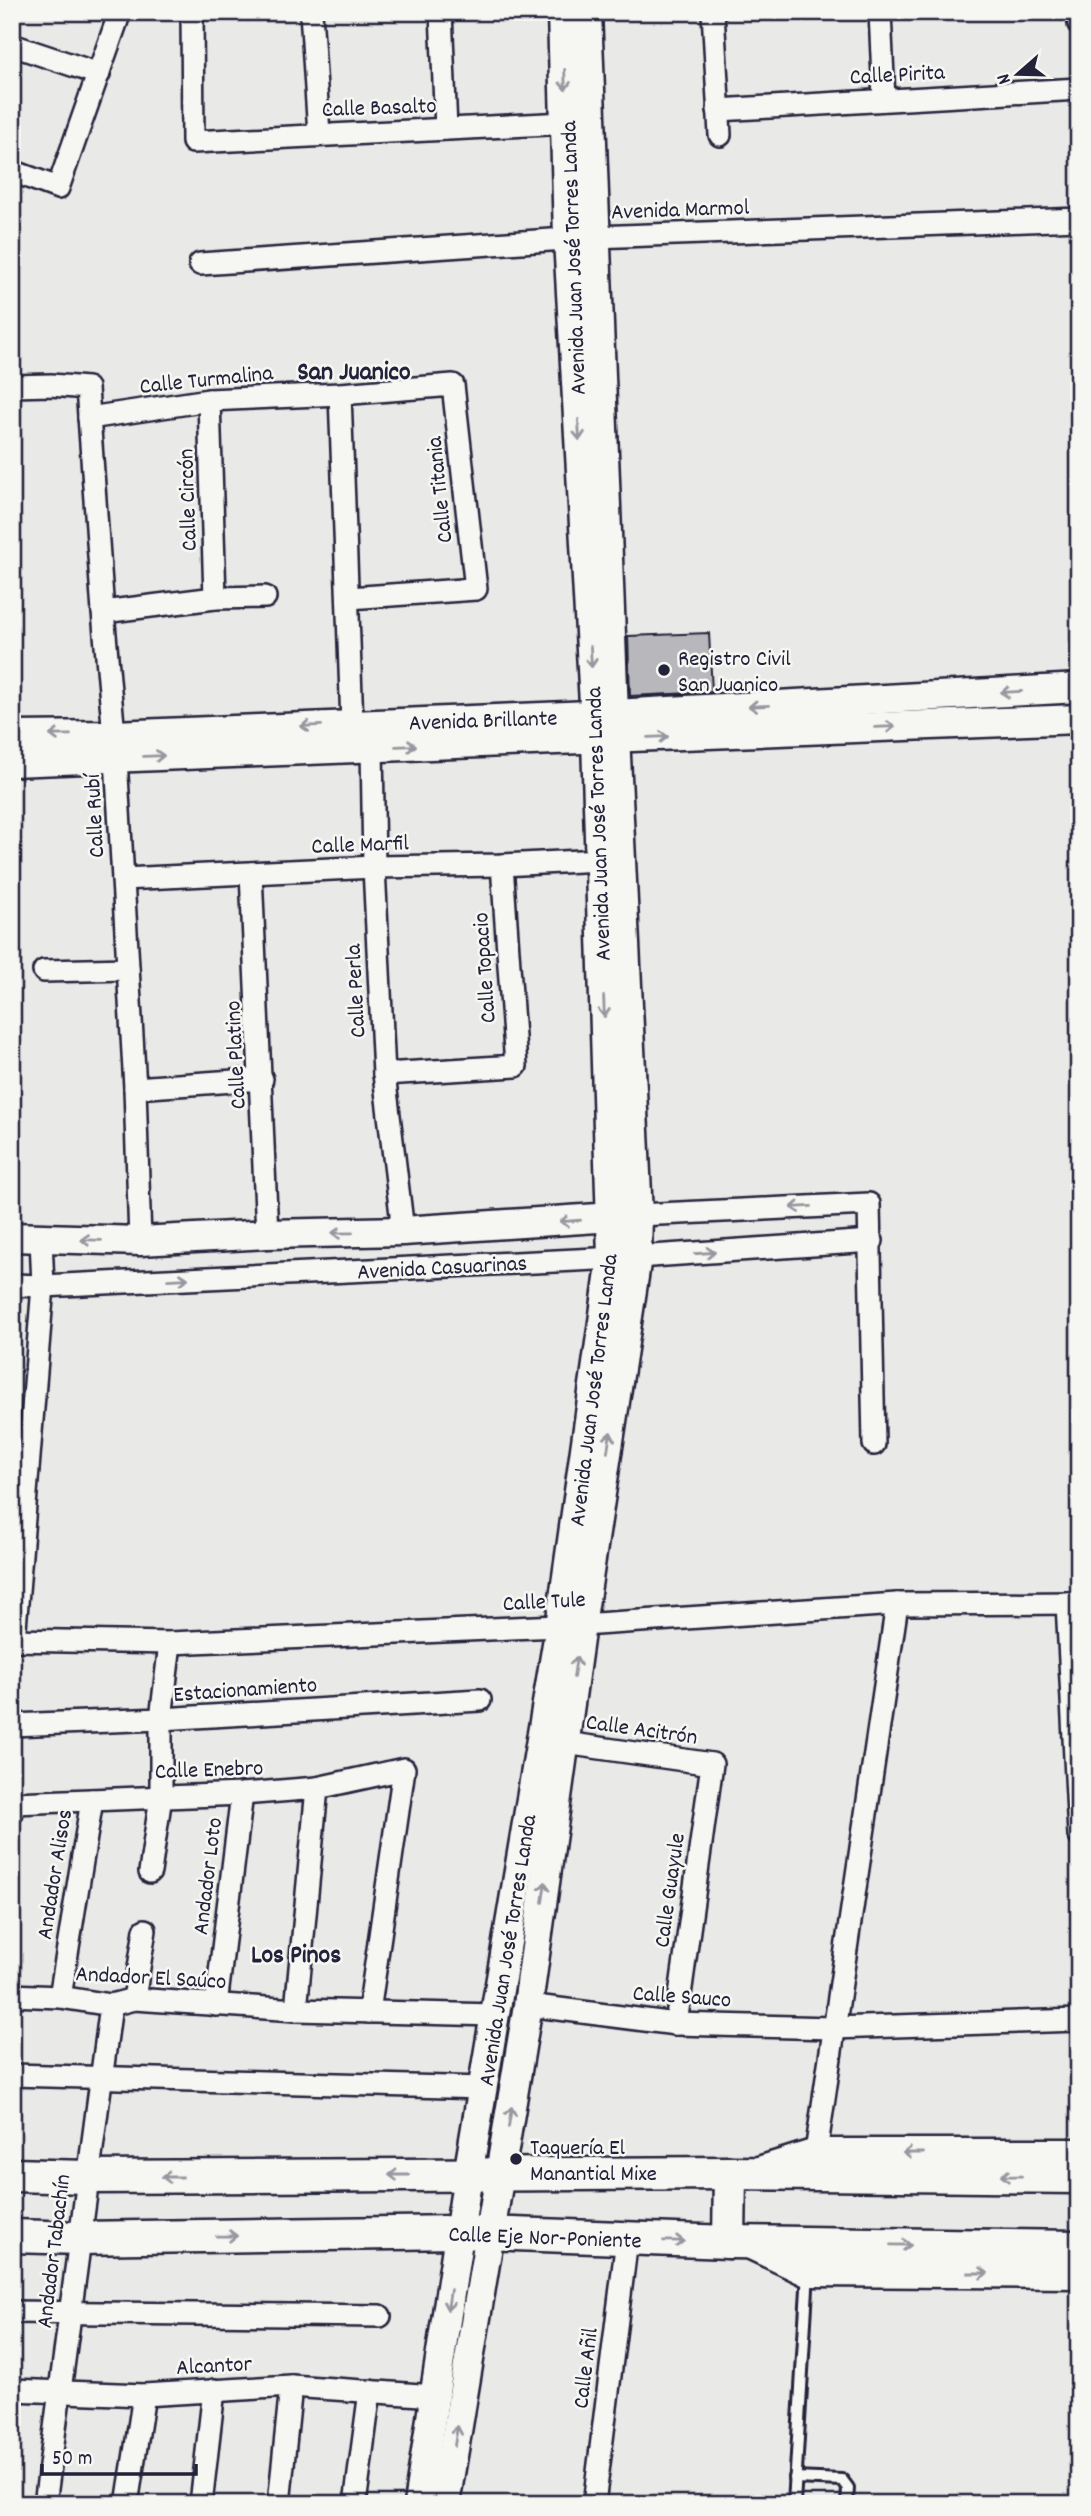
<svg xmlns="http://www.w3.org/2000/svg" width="1091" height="2516" font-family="Dekko,sans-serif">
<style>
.building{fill:#b8b8bc;stroke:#22223b;stroke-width:2}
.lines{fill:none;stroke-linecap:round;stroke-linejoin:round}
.lane-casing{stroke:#22223b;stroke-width:16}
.street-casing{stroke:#22223b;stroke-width:26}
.secondary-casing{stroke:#22223b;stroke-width:33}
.primary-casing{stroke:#22223b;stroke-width:37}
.lane{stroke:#f6f6f2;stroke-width:10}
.street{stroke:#f6f6f2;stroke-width:21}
.secondary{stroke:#f6f6f2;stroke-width:28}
.primary{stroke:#f6f6f2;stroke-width:32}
.oneway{stroke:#9797a0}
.poi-dot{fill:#22223b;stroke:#f6f6f2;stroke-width:2.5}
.labels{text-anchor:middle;stroke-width:5;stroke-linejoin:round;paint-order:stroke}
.street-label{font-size:23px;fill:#22223b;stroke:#f6f6f2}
.poi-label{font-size:23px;fill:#22223b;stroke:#f6f6f2;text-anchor:start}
.quarter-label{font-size:26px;font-weight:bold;fill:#22223b;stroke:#f6f6f2}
</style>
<rect width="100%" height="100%" fill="#e9e9e7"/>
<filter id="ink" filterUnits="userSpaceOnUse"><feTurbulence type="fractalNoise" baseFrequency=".0143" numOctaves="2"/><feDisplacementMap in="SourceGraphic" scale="14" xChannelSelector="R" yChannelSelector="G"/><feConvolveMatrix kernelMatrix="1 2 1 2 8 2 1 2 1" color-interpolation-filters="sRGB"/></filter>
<g filter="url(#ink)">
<!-- building -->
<path class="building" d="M709 633 712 692 630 696 628 636Z"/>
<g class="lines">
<defs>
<g id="lane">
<path d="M795 2478 842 2480 848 2488 847 2504"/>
<path d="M794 2504 808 2272"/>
</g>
<g id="street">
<path d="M192 12 193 142 566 123"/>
<path d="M311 12 319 134"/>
<path d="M441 12 446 129"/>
<path d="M713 12 720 135"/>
<path d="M880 12 884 100"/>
<path d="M1078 12 1079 24"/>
<path d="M12 45 99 74"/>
<path d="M718 110 1079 89"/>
<path d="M12 171 58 188 120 12"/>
<path d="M200 264 594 237 1079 219"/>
<path d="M12 386 51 385 87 388 103 612 116 758 135 1088 140 1241"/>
<path d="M340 394 352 724"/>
<path d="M209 400 215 598"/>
<path d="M89 418 209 400 340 394 453 385 476 589 349 598"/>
<path d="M103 612 215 598 265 597"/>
<path d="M372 747 374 867 384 1074 403 1231"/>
<path d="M251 873 267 1234"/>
<path d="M123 879 374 867 502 865 600 860"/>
<path d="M44 971 128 969"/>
<path d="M384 1074 516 1066 502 865"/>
<path d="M135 1088 262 1079"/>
<path d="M638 1215 869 1204 874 1444"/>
<path d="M12 1285 43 1286 637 1257 872 1241"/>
<path d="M1067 1603 1079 1835"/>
<path d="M12 1640 170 1643 581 1625 897 1604 1079 1603"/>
<path d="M14 1640 43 1286 41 1238"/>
<path d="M12 1725 161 1719 480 1700"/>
<path d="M565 1743 712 1764 676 2024"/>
<path d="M12 1813 14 1803 242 1794 317 1788 404 1769 369 2012"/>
<path d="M150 1872 161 1796V1719L170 1643"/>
<path d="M12 1995 60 1997 111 2005 134 1999 296 2010 496 2015"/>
<path d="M60 1997 92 1800"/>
<path d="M134 1999 145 1930"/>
<path d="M216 2005 242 1794"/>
<path d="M528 2005 676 2024 833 2028 1079 2020"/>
<path d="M296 2010 317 1788"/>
<path d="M12 2075 484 2088"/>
<path d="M814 2166 897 1604"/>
<path d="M12 2312 380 2316"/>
<path d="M12 2390 144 2395 291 2386 435 2396"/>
<path d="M45 2504 111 2005"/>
<path d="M127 2504 144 2395"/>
<path d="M201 2504 214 2390"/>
<path d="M279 2504 291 2386"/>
<path d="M355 2504 370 2391"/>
<path d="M594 2504 627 2239"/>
</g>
<g id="secondary">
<path d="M12 736 114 735 614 714 1079 688"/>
<path d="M12 762 1079 719"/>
<path d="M12 1237 140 1241 267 1234 403 1231 628 1216"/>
<path d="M762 2170 816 2153H1079"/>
<path d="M745 2242 808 2272 1079 2274"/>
<path d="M418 2504 468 2175 560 1626 612 1258 596 740 568 239 562 12"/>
<path d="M445 2504 528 2005 581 1625 637 1257 638 1215 614 714 587 12"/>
</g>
<g id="primary">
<path d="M12 2175 88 2177 730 2173 1079 2177"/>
<path d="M12 2236 80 2238 458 2232 729 2242 1079 2247"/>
<path d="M729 2242 730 2173"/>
</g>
</defs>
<!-- lane casing -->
<use href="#lane" class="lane-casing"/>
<!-- street casing -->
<use href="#street" class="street-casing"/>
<!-- secondary casing -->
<use href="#secondary" class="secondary-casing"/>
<!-- primary casing -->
<use href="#primary" class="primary-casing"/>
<!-- lane -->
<use href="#lane" class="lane"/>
<!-- street -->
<use href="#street" class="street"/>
<!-- secondary -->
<use href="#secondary" class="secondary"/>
<!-- primary -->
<use href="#primary" class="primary"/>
</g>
<!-- one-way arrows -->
<defs><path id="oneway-shaft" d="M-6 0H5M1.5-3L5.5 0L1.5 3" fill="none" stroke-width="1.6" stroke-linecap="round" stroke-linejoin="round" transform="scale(1.75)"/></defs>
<g class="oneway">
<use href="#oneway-shaft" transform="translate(565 80) rotate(88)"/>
<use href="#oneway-shaft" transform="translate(579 430) rotate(87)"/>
<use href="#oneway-shaft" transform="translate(591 657) rotate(87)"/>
<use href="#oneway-shaft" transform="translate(1011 692) rotate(177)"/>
<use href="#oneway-shaft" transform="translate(759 706) rotate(177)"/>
<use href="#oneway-shaft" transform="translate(311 726) rotate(177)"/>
<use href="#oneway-shaft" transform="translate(885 727) rotate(-2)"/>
<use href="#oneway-shaft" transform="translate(60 735) rotate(179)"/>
<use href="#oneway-shaft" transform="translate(658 737) rotate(-2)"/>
<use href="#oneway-shaft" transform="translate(406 746) rotate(-2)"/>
<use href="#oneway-shaft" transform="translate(154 756) rotate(-2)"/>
<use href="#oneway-shaft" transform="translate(604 1007) rotate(88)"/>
<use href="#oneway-shaft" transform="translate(801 1207) rotate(177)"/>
<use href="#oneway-shaft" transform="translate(570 1221) rotate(176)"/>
<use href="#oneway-shaft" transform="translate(342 1233) rotate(179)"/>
<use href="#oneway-shaft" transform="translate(91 1240) rotate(-178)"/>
<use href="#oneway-shaft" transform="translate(705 1253) rotate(-4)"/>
<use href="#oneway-shaft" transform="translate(178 1279) rotate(-3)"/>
<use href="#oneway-shaft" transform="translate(609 1442) rotate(-81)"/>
<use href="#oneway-shaft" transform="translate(575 1667) rotate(-82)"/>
<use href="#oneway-shaft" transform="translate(544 1892) rotate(-82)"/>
<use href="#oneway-shaft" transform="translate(510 2117) rotate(-81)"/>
<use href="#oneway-shaft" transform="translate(913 2153) rotate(-180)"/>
<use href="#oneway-shaft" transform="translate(399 2175) rotate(180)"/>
<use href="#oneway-shaft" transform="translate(1011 2176) rotate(-179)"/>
<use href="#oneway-shaft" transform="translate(172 2177) rotate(180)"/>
<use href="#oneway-shaft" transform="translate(227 2236) rotate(-1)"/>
<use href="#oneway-shaft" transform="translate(674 2241) rotate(1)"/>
<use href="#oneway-shaft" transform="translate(901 2245) rotate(1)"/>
<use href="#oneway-shaft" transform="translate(978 2273)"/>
<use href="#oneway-shaft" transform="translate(449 2300) rotate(98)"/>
<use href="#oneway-shaft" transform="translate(456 2436) rotate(-81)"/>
</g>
</g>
<!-- markers -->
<g class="poi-dot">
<circle cx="664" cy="670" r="7"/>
<circle cx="516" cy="2159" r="7"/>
</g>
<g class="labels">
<!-- street labels -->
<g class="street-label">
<text transform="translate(897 73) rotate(-3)" y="8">Calle Pirita</text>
<text transform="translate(379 106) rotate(-2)" y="8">Calle Basalto</text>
<text transform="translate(680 208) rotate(-2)" y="8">Avenida Marmol</text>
<text transform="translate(572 258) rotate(-92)" y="8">Avenida Juan José Torres Landa</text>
<text transform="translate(206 378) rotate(-6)" y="8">Calle Turmalina</text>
<text transform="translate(438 490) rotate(-96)" y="8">Calle Titania</text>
<text transform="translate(186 500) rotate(-92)" y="8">Calle Circón</text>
<text transform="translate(483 719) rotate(-2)" y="8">Avenida Brillante</text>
<text transform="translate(93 816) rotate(-93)" y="8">Calle Rubí</text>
<text transform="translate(597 824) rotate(-92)" y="8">Avenida Juan José Torres Landa</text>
<text transform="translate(360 843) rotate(-2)" y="8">Calle Marfil</text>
<text transform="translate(483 968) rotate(-94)" y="8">Calle Topacio</text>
<text transform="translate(354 991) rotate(-93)" y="8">Calle Perla</text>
<text transform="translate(234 1055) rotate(-93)" y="8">Calle Platino</text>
<text transform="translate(442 1266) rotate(-3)" y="8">Avenida Casuarinas</text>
<text transform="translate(592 1390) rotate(-83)" y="8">Avenida Juan José Torres Landa</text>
<text transform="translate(544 1600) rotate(-3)" y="8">Calle Tule</text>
<text transform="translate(245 1688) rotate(-4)" y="8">Estacionamiento</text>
<text transform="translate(642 1728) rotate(8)" y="8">Calle Acitrón</text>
<text transform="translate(209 1768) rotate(-2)" y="8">Calle Enebro</text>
<text transform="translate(53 1874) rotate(-81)" y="8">Andador Alisos</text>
<text transform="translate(206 1876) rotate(-83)" y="8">Andador Loto</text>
<text transform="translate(668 1890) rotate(-82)" y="8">Calle Guayule</text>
<text transform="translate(506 1950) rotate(-81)" y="8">Avenida Juan José Torres Landa</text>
<text transform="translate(151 1976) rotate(3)" y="8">Andador El Saúco</text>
<text transform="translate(682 1995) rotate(4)" y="8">Calle Sauco</text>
<text transform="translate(545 2236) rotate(2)" y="8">Calle Eje Nor-Poniente</text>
<text transform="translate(52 2251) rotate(-83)" y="8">Andador Tabachín</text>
<text transform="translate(214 2364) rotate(-3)" y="8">Alcantor</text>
<text transform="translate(584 2368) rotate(-83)" y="8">Calle Añil</text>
</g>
<!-- poi labels -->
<g class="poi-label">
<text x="678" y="665">Registro Civil<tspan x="678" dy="26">San Juanico</tspan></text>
<text x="530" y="2154">Taquería El<tspan x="530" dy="26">Manantial Mixe</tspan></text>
</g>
<!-- quarter labels -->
<g class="quarter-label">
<text x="354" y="379">San Juanico</text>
<text x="296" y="1962">Los Pinos</text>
</g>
</g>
<!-- margin -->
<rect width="1091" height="2516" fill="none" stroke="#f6f6f2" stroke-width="42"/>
<rect x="21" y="21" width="1049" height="2474" fill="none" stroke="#22223b" stroke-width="2.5" filter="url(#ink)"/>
<!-- north arrow -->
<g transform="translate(1018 74) rotate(250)" stroke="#f6f6f2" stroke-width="5" paint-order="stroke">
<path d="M0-5L12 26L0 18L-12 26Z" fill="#22223b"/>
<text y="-10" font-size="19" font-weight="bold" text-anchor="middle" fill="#22223b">N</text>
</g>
<!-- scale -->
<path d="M42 2464v10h154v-10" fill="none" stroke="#22223b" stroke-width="3.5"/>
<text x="52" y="2464" font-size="21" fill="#22223b" stroke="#f6f6f2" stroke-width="5" paint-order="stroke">50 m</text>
</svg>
